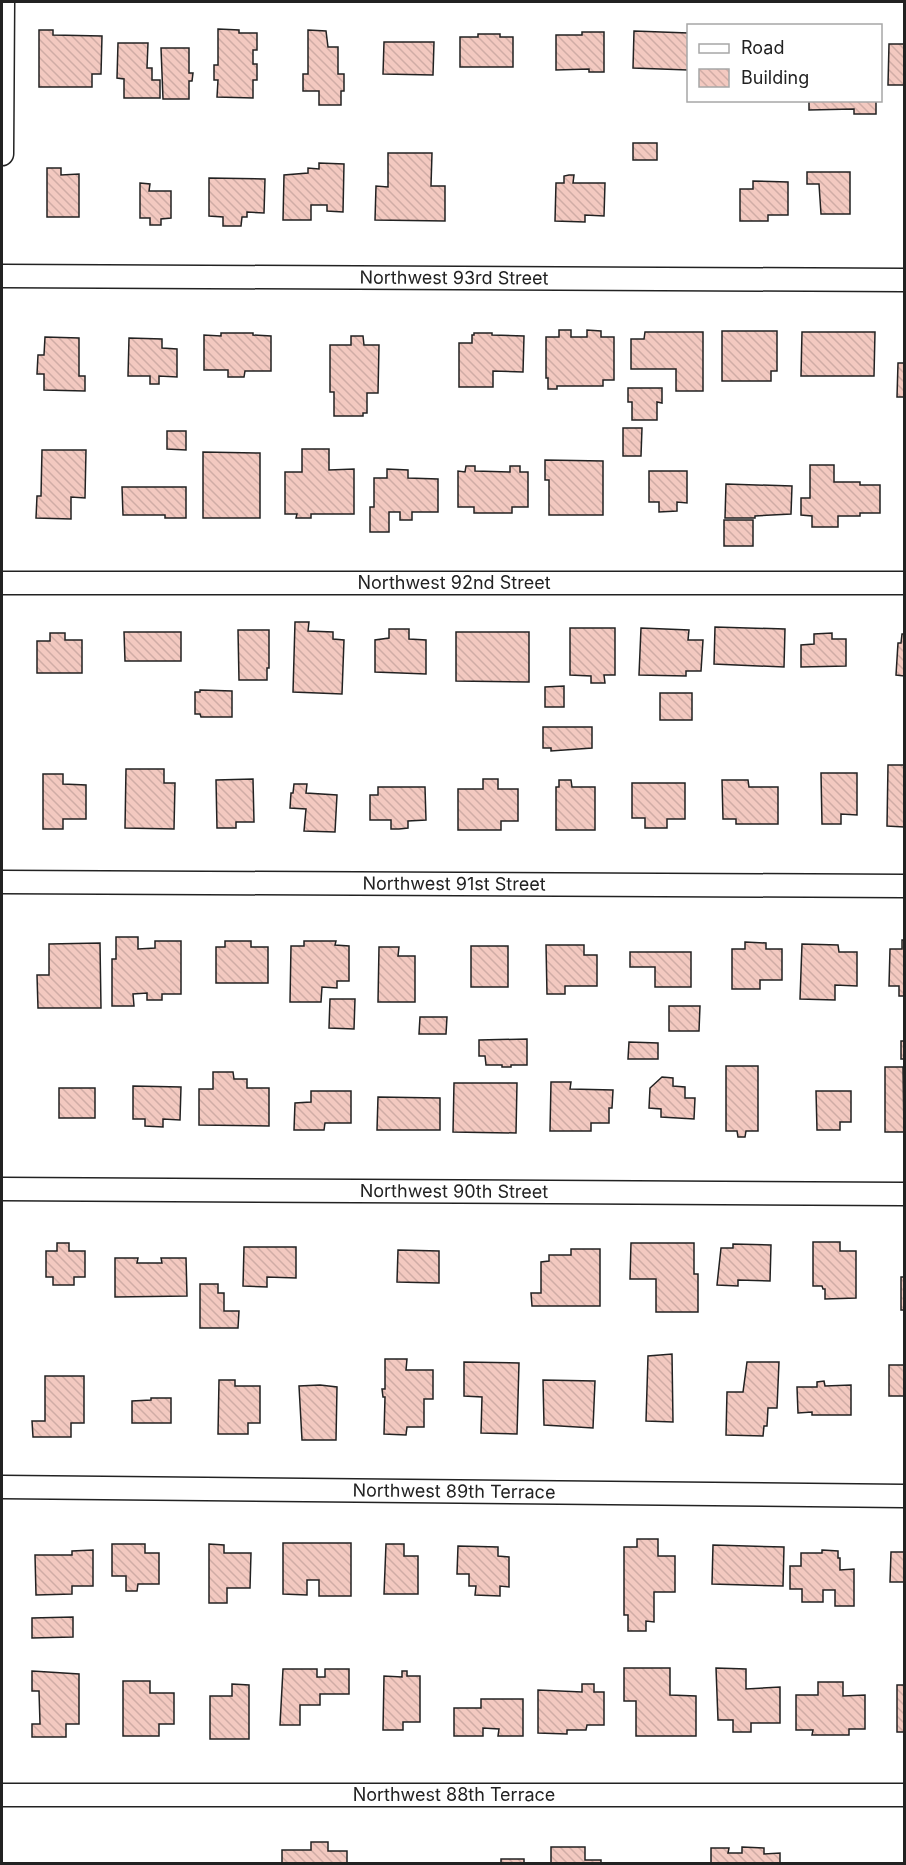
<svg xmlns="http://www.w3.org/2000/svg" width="906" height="1865" font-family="Inter,sans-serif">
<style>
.building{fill:url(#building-back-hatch);stroke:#222;stroke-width:1.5}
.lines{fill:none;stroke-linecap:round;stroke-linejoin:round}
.minor-casing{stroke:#222;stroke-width:25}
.minor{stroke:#fff;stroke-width:22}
.labels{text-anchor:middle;stroke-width:4.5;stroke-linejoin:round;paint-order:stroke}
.street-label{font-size:18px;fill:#222;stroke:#fff}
</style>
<defs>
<pattern id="building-back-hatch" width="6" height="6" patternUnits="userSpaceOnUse" patternTransform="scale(1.5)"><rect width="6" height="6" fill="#f3c9c0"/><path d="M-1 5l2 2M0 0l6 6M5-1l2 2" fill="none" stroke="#d0aca5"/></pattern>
</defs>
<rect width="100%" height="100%" fill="#fff"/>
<!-- building -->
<g class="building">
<path d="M218 29 239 30V33H257V50H253V64H257V80H253V98L217 97 218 80H214V65H218Z"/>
<path d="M39 30H53V35L102 36 101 74H92V87H39Z"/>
<path d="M308 30 326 31 328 47H338V74H344V91H341V105H319V91H303V74H308Z"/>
<path d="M634 31 688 33V70L633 68Z"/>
<path d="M582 32H604V72H589V69L556 70V35H582Z"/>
<path d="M478 34H500V37H513V67H460V37H478Z"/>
<path d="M384 42H434L433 75 383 74Z"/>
<path d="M118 43H148L147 68H152V80H160V98H124V79L117 78Z"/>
<path d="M889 44H904V85H888Z"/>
<path d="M161 48H189V73H193L192 81H189V99H163Z"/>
<path d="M809 100H876V114H854V109L809 110Z"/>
<rect x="633" y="143" width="24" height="17"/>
<path d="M388 153H432L431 186H445V221L375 220 376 186 388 187Z"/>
<path d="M319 163 344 164 343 212 327 211V205H311V220H283L284 175 308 173V168L319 169Z"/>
<path d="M47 168H61V175L79 174V217H47Z"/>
<path d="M807 172H850V214H821L819 184H807Z"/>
<path d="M569 175H574L573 183H605L604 216 585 215V222L555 221 556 183H564V176Z"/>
<path d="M209 178 265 179 264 213 247 212V217H242L241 226H223V217L209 216Z"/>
<path d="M753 181 788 182V215H768V221H740V189H753Z"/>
<path d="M140 183 150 184 149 191H171V218L161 219V225H150V218H140Z"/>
<path d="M559 330H571V337H587V330L601 331V337H614V380H603V386H557V389H548V378H546V337H559Z"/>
<path d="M722 331H777V371H771V381H722Z"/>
<path d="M645 332H703V391H676V369H631V339H644Z"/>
<path d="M802 332H875L874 376H801Z"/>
<path d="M221 333H253V335L271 336V371H245L244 377H228V370H204V335L221 336Z"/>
<path d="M474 333H492V335L524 336 523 372 493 371V387H459V343H472V335H474Z"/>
<path d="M351 336H363L364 345H379L378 393H367V413H363V416H334V392H330V345H351Z"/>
<path d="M45 337 79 338V376H85V391L44 390V374H37L38 355H44Z"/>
<path d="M129 338 162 339V348L177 349V377L159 376V384H150V376H128Z"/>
<path d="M898 363H904V397H897Z"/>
<path d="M628 388H662V403L657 402V420H632V402H628Z"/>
<path d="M623 428H642L641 456H623Z"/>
<path d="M167 431H186V450L167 449Z"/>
<path d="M302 449H329V470L354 469V514H311V518H296L297 514H285V472H302Z"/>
<path d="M42 450H86L85 498 71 497V519L36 518 37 496H41Z"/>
<path d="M203 452 260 453V518H203Z"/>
<path d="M545 460 603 461V515H549V480H545Z"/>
<path d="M810 465H834V482H860V485H880V513H860V516H838V527H812V516L801 515V498H810Z"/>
<path d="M466 466H475V471L510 472V466H520V472H528V507H512V513H474V507H458V471L465 472Z"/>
<path d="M387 469 408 470V478L438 479V512H412V520H400V512H389V532H370V507H374V478H387Z"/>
<path d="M649 471H687V503L677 502V511L659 512V502H649Z"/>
<path d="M726 484 792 486 791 514 755 516V518H725Z"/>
<path d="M122 487H186V518H165V515H123Z"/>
<rect x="724" y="520" width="29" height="26"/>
<path d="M295 622H309L308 631 333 632V639L344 640 342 694 293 692Z"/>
<path d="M715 627 785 629 784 667 714 664Z"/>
<path d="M570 628H615V675H604L605 683H591V676L570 675Z"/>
<path d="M641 628 689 630 688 640H703L701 671H686V676L639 675Z"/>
<path d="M389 629H409V639L426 640V674L375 672V640L389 638Z"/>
<path d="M238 630H269V668H267V680H239Z"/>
<path d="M124 632H181V661H125Z"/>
<path d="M456 632H529V682L456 681Z"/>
<path d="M50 633H65V640H82V673H37V641H50Z"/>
<path d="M832 633V639H846V666L801 667V645L814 644V634Z"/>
<path d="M902 634H904V676L896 675 898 643H901Z"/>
<path d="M564 686V707H545V687Z"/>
<path d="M200 690 232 691V717H201L200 714H195V692H200Z"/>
<rect x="660" y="693" width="32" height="27"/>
<path d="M543 727H592V748L551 751V748H543Z"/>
<path d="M888 765H904V827L887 826Z"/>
<path d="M126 769H164V783H175L174 829 125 828Z"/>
<path d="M821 773H857V815L841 814V824H822Z"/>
<path d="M43 774H63V784L86 785V819H63V829H43Z"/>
<path d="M253 779 254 822H236V828H217L216 780Z"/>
<path d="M483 779H498V789H518V821H501V830H458V789H483Z"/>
<path d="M559 780H571L572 787H595V830H556V787H559Z"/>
<path d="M722 780H748L749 787H778V824H736V819H723Z"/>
<path d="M632 783H685V819H667V828H645V818H632Z"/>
<path d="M294 784H307L306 793 337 795 335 832 304 831 306 809 290 808 291 793H293Z"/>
<path d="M378 787H425L426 820 408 821V828L399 829H391V820H370V795H378Z"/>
<path d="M116 937H138V949L155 948V941H181V994H162V1000H147V993L133 994 134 1006H112V959H116Z"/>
<path d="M902 940H904V996H899V986H889L890 949H902Z"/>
<path d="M225 941H251V947H268V983H216V947H225Z"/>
<path d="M304 941H336L335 945 349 946V981H337V988L322 987 321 1002H290L291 946H304Z"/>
<path d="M745 942 766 943V949H782V980H760V989H732V949H745Z"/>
<path d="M100 943 101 1008H38L37 975H49V944Z"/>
<path d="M802 944 838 945 839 952H857V986L835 985V1000L800 999Z"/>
<path d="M546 945H584V955H597V986H565V994H547Z"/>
<rect x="471" y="946" width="37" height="41"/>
<path d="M379 947H399L398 956H415V1002H378Z"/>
<path d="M630 952H691V987H655V967H630Z"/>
<path d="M330 999H355L354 1029 329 1028Z"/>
<path d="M669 1006H700L699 1031H669Z"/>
<path d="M420 1017H447L446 1034H419Z"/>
<path d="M527 1039V1065H511V1067H502V1065H486L485 1056H479V1040Z"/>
<rect x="901" y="1041" width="3" height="18"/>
<path d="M629 1042 658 1043V1059H628Z"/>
<path d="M726 1066H758V1131H746L745 1137H738L737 1131H726Z"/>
<path d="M885 1067H903L904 1132H885Z"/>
<path d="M213 1072H233L234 1079H247V1088H269V1126L199 1125V1089H213Z"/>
<path d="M662 1077 673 1078V1086L685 1087V1098H695L694 1119 661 1117V1109L649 1108 650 1088Z"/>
<path d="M551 1082H571L570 1089 613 1090 612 1108H609V1123H591V1131H550Z"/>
<path d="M454 1083H517L516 1133 453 1132Z"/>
<path d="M133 1086 181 1087 180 1120 163 1119V1127L145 1126V1119H133Z"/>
<rect x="59" y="1088" width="36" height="30"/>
<path d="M311 1091H351V1123H325L324 1130H294L295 1103 311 1102Z"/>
<path d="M816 1091H851V1122H840V1130H817Z"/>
<path d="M378 1097 440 1098V1130H377Z"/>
<path d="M813 1242H840V1251H856V1298L825 1299V1289H823L822 1286H813Z"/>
<path d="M57 1243H69V1251H85V1277H74V1285H53V1277H46V1251H57Z"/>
<path d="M631 1243H694V1274H698V1312H656V1279H630Z"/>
<path d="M733 1244 771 1245 770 1281 738 1280V1286L717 1285 721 1248H733Z"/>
<path d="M244 1247H296V1278L267 1277V1287L243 1286Z"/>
<path d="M571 1249H600V1306H532L531 1293H541V1262L549 1261V1255H571Z"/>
<path d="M398 1250 439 1251V1283L397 1282Z"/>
<path d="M115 1258H138L137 1263H162L161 1258H186L187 1296 115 1297Z"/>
<rect x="901" y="1277" width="3" height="33"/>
<path d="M200 1284H218V1293H224V1311H239L238 1328H200Z"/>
<path d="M672 1354 673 1422 646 1421 648 1356Z"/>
<path d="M385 1359H407L406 1370H433V1399H424V1427H407L406 1435 384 1434 385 1397H383L382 1389H385Z"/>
<path d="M464 1362 519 1363 517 1434 481 1433 482 1397 464 1396Z"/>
<path d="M747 1362H779L777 1408H768L767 1426H764L763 1436 726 1435 727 1392H743Z"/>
<rect x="889" y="1365" width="15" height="31"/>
<path d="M45 1376H84V1423H71V1437H33L32 1421H45Z"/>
<path d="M219 1380H235V1386H260V1423H248V1434H218Z"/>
<path d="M543 1380 595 1381 593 1428 544 1425Z"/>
<path d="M824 1381 825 1386 851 1385V1415H812V1412L798 1413 797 1387H817V1382Z"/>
<path d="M320 1385 337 1387 336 1440H302L299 1386Z"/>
<path d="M151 1398H171V1423H132V1401L151 1400Z"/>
<path d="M637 1539H658V1556H675V1592H654V1622L646 1621V1631H628V1615H624V1547H637Z"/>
<path d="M283 1543H351V1596H319V1580H307V1595L283 1594Z"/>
<path d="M112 1544H145V1553H159V1584H138L137 1591H126V1576H112Z"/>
<path d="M209 1544 224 1545V1553H251L250 1588H227V1603H209Z"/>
<path d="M386 1544H404V1556H418V1594H384Z"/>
<path d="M713 1545 784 1547 783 1586 712 1584Z"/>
<path d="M458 1546 498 1547V1556L509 1557V1587L500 1586V1596L475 1595 476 1586H469V1574H457Z"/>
<path d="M93 1550V1586H72V1594L36 1595 35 1555H72V1551Z"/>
<path d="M822 1550 838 1551V1558H840V1570L854 1569V1606H835V1590H823V1602H802V1589H790V1566H801V1553H822Z"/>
<path d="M891 1552H904V1582H890Z"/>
<path d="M73 1617V1637L32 1638V1618Z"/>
<path d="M624 1668H670V1695L696 1696V1736H636V1701H624Z"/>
<path d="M716 1668 746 1669V1689L780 1687V1723H751V1732H733V1720H718Z"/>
<path d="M283 1669H317V1677H325V1669H349V1694H320V1705H300V1725H280Z"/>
<path d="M32 1671 79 1674V1724H66V1737H32V1724H40L39 1691H32Z"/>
<path d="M402 1671H407V1676H420V1722H403V1730H383L384 1676 402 1677Z"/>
<path d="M123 1681H150V1693H174V1724H159V1736H123Z"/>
<path d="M818 1682H843V1696L865 1695V1729H849V1735H812L813 1730H796V1695H818Z"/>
<path d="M232 1684 249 1685V1739H210V1696H232Z"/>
<path d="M582 1684H594V1692H604V1725H587L586 1730H567V1734L538 1733V1690L582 1692Z"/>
<rect x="897" y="1685" width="7" height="47"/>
<path d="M481 1699H523V1736H498L499 1729 483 1728V1736H454V1708H481Z"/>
<path d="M311 1842H328V1851H347V1864H282V1850H311Z"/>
<path d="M551 1847H585V1860H601V1864H551Z"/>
<path d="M742 1847 764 1848V1854L780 1853V1864H711V1848H729L728 1853H742Z"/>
<rect x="501" y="1859" width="23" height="5"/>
</g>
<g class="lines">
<defs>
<g id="minor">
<path d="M2 154 3 2"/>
<path id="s1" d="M2 276 904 280"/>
<path id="s2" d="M2 583H904"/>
<path id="s3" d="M2 882 904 886"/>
<path id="s4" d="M2 1189 904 1194"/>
<path id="s5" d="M2 1487 904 1496"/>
<path id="s6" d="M2 1795H904"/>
</g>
</defs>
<!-- minor casing -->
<use href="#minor" class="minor-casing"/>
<!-- minor -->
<use href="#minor" class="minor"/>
</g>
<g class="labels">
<!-- street labels -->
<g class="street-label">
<text dy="6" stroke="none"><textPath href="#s1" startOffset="452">Northwest 93rd Street</textPath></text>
<text dy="6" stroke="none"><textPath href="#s2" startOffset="452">Northwest 92nd Street</textPath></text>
<text dy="6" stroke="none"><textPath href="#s3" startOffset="452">Northwest 91st Street</textPath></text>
<text dy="6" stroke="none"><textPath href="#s4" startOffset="452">Northwest 90th Street</textPath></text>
<text dy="6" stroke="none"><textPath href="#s5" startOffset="452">Northwest 89th Terrace</textPath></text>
<text dy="6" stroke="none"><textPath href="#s6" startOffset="452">Northwest 88th Terrace</textPath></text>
</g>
</g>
<!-- border -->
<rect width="906" height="1865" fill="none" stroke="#222222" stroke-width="6"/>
<!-- legend -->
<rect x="687" y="24" width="195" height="78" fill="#ffffff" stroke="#a7a7a7" stroke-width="1.5"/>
<rect x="699" y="44" width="30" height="9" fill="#ffffff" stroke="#a7a7a7" stroke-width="1.5"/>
<text x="741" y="54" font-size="18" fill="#222222">Road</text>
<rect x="699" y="69" width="30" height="18" fill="url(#building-back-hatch)" stroke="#a7a7a7" stroke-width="1.5"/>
<text x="741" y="84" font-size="18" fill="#222222">Building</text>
</svg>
